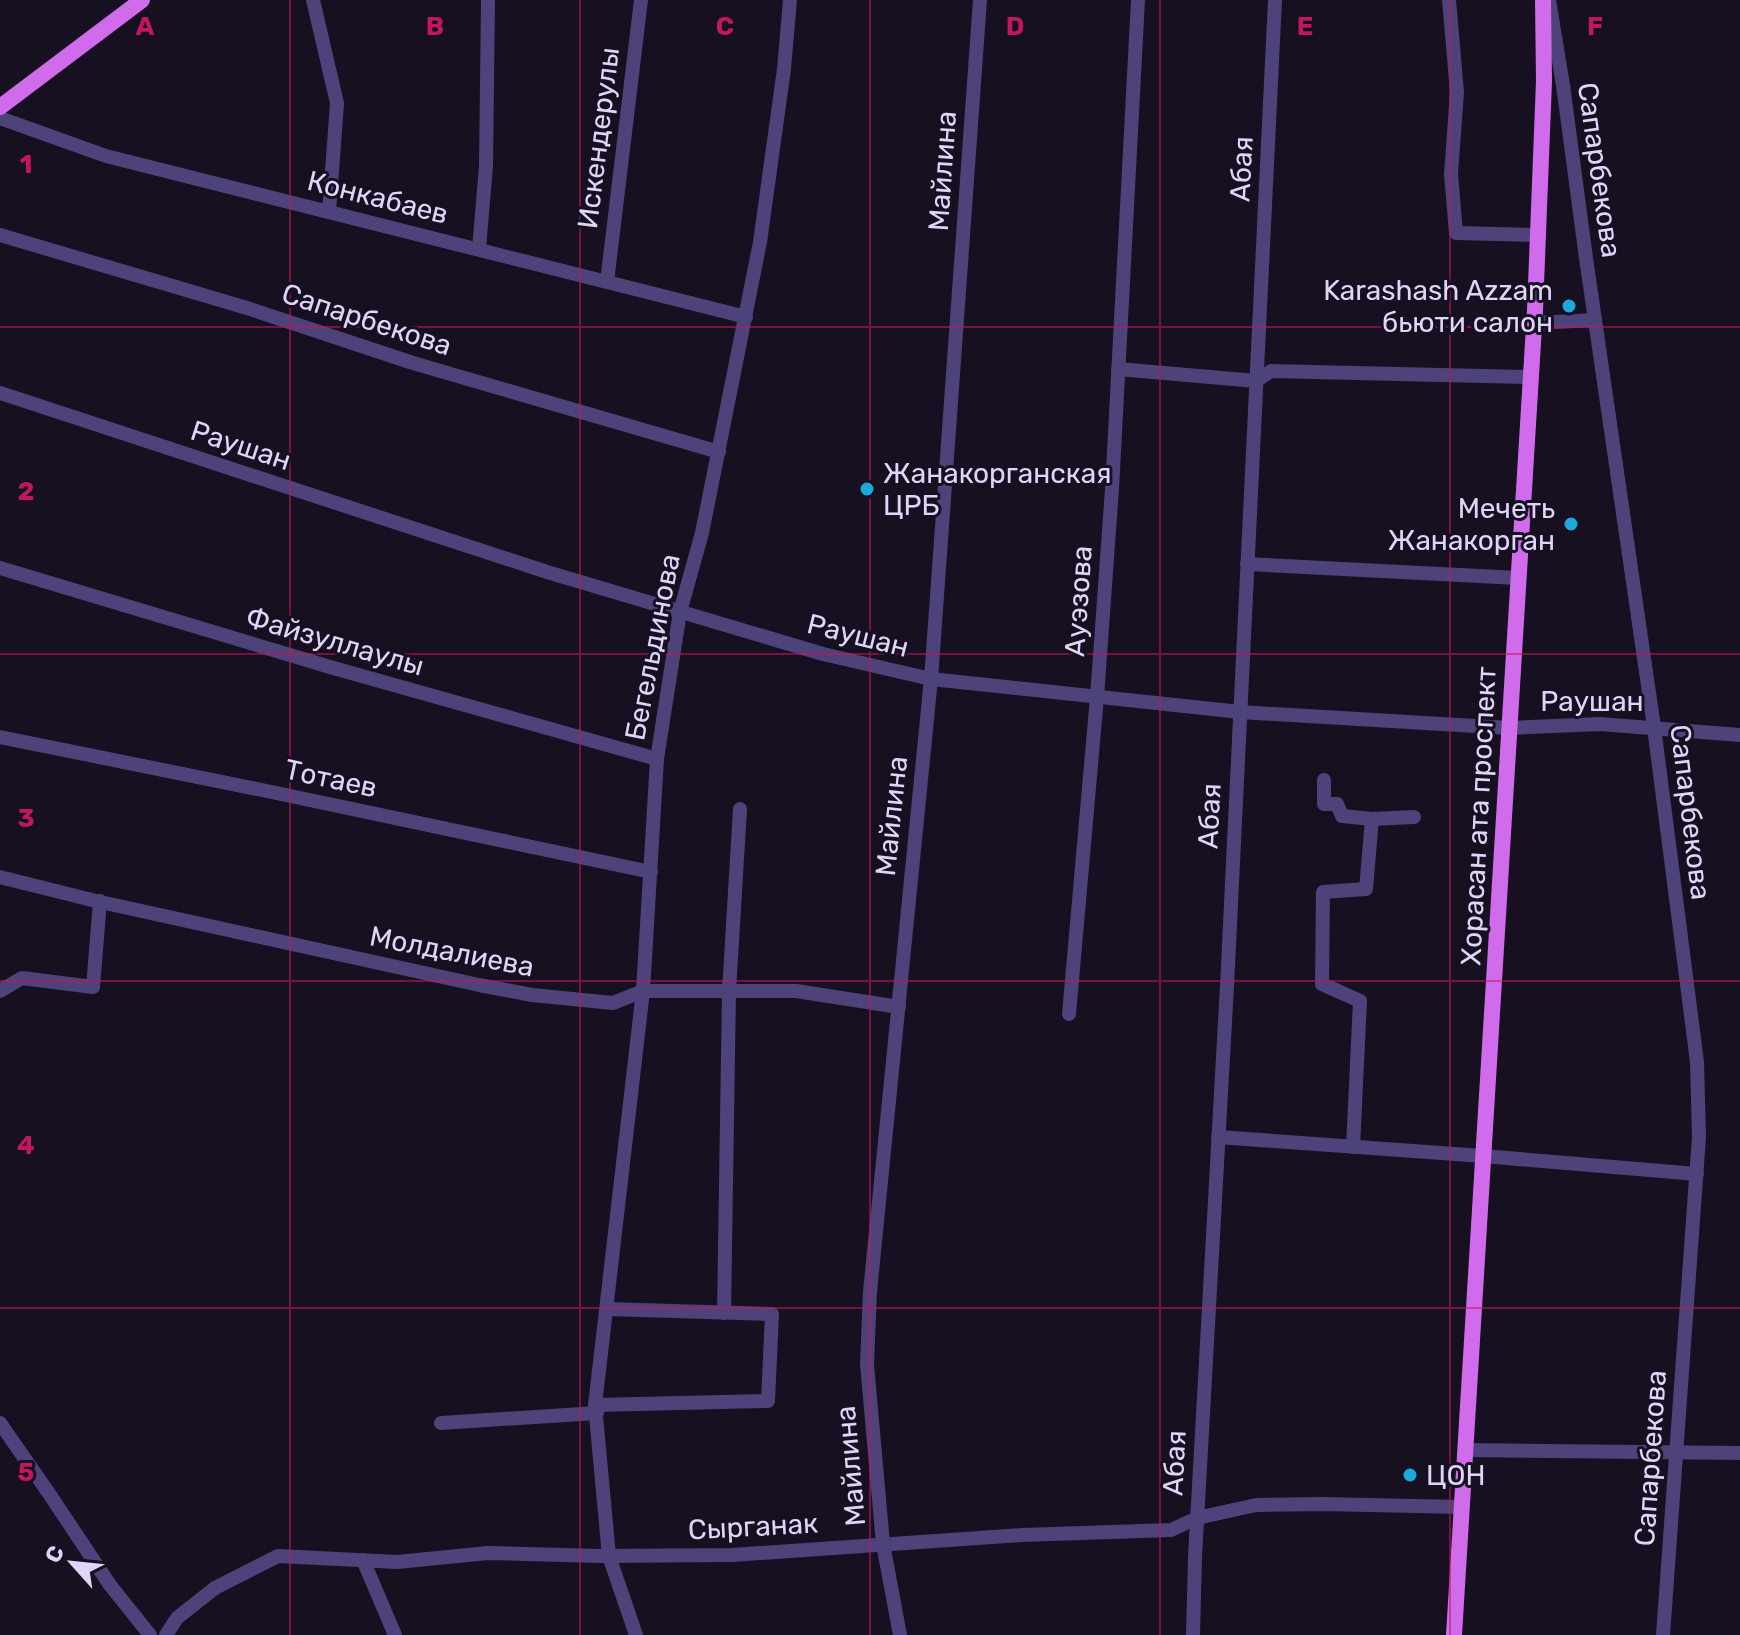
<svg xmlns="http://www.w3.org/2000/svg" width="1740" height="1635" font-family="Rubik,sans-serif">
<style>
.lines{fill:none;stroke-linecap:round;stroke-linejoin:round}
.minor{stroke:#4d4279;stroke-width:14}
.major{stroke:#d06beb;stroke-width:16}
.grid{fill:none;stroke:#c2185b;stroke-width:2;stroke-opacity:0.55}
.poi-dot{fill:#1ea9dc;stroke:#161020;stroke-width:3}
.labels{text-anchor:middle;stroke-width:6;stroke-linejoin:round;paint-order:stroke}
.street-label{font-size:28px;fill:#e0d5f9;stroke:#161020}
.poi-label{font-size:28px;fill:#e0d5f9;stroke:#161020;text-anchor:end}
.grid-label{font-size:26px;text-anchor:middle;font-weight:bold;fill:#c2185b;stroke:#161020;stroke-width:6;stroke-linejoin:round;paint-order:stroke}
</style>
<rect width="100%" height="100%" fill="#161020"/>
<g class="lines">
<!-- minor -->
<g class="minor">
<path d="M313 0 337 103 329 212"/>
<path d="M1449 0 1457 92 1451 174 1456 233 1538 235"/>
<path d="M1549 0 1563 85 1586 258 1654 727 1697 1062 1699 1137 1663 1635"/>
<path d="M0 118 106 156 746 317"/>
<path d="M0 235 247 308 413 363 719 452"/>
<path d="M479 249 486 166 488 0"/>
<path d="M607 282 641 0"/>
<path d="M1534 323 1595 320"/>
<path d="M1118 369 1256 381 1271 371 1531 377"/>
<path d="M0 393 547 572 823 654 931 679 1240 712 1509 728 1600 724 1740 735"/>
<path d="M1247 564 1518 578"/>
<path d="M0 568 330 667 657 759"/>
<path d="M0 737 262 790 651 872"/>
<path d="M1324 780V804H1337L1342 816 1372 819 1366 889 1323 892 1322 984 1360 1001 1353 1147"/>
<path d="M1372 819 1414 817"/>
<path d="M0 877 96 901 479 985 532 995 613 1003 643 991H796L899 1007"/>
<path d="M0 991 22 978 93 987 100 901"/>
<path d="M1069 1014 1097 697 1112 489 1138 0"/>
<path d="M1218 1137 1483 1156 1697 1174"/>
<path d="M724 1313 729 991 740 809"/>
<path d="M595 1405 768 1401 772 1314 607 1309"/>
<path d="M0 1423 48 1492 110 1585 150 1635"/>
<path d="M441 1423 597 1413"/>
<path d="M1466 1450 1740 1453"/>
<path d="M363 1560 395 1635"/>
<path d="M166 1635 177 1618 215 1588 278 1556 397 1562 488 1553 599 1556 732 1555 1022 1535 1171 1530 1197 1518 1256 1505 1322 1504 1462 1507"/>
<path d="M636 1635 609 1556 595 1405 643 991 657 759 680 612 702 533 760 242 784 69 790 0"/>
<path d="M900 1635 883 1544 867 1364 870 1292 931 679 980 0"/>
<path d="M1193 1635 1195 1557 1227 986 1275 0"/>
</g>
<!-- major -->
<g class="major">
<path d="M0 107 142 0"/>
<path d="M1454 1635 1535 310 1544 81 1543 0"/>
</g>
</g>
<!-- grid -->
<path class="grid" d="M290 0V1635M580 0V1635M870 0V1635M1160 0V1635M1450 0V1635M0 327H1740M0 654H1740M0 981H1740M0 1308H1740"/>
<!-- markers -->
<g class="poi-dot">
<circle cx="1569" cy="306" r="8"/>
<circle cx="867" cy="489" r="8"/>
<circle cx="1571" cy="524" r="8"/>
<circle cx="1410" cy="1475" r="8"/>
</g>
<g class="labels">
<!-- street labels -->
<g class="street-label">
<text transform="translate(598 138) rotate(-83)" y="10">Искендерулы</text>
<text transform="translate(1241 169) rotate(-87)" y="10">Абая</text>
<text transform="translate(1600 170) rotate(82)" y="10">Сапарбекова</text>
<text transform="translate(942 171) rotate(-86)" y="10">Майлина</text>
<text transform="translate(378 197) rotate(14)" y="10">Конкабаев</text>
<text transform="translate(367 319) rotate(18)" y="10">Сапарбекова</text>
<text transform="translate(241 445) rotate(18)" y="10">Раушан</text>
<text transform="translate(1078 601) rotate(-86)" y="10">Ауэзова</text>
<text transform="translate(858 635) rotate(14)" y="10">Раушан</text>
<text transform="translate(335 641) rotate(16)" y="10">Файзуллаулы</text>
<text transform="translate(652 647) rotate(-79)" y="10">Бегельдинова</text>
<text x="1592" y="711">Раушан</text>
<text transform="translate(331 778) rotate(12)" y="10">Тотаев</text>
<text transform="translate(1691 812) rotate(83)" y="10">Сапарбекова</text>
<text transform="translate(891 816) rotate(-84)" y="10">Майлина</text>
<text transform="translate(1209 816) rotate(-87)" y="10">Абая</text>
<text transform="translate(1478 816) rotate(-87)" y="10">Хорасан ата проспект</text>
<text transform="translate(452 951) rotate(11)" y="10">Молдалиева</text>
<text transform="translate(1650 1458) rotate(-86)" y="10">Сапарбекова</text>
<text transform="translate(1174 1463) rotate(-87)" y="10">Абая</text>
<text transform="translate(850 1466) rotate(-95)" y="10">Майлина</text>
<text transform="translate(753 1526) rotate(-3)" y="10">Сырганак</text>
</g>
<!-- poi labels -->
<g class="poi-label">
<text x="1553" y="300">Karashash Azzam<tspan x="1553" dy="32">бьюти салон</tspan></text>
<text x="883" y="483" text-anchor="start">Жанакорганская<tspan x="883" dy="32">ЦРБ</tspan></text>
<text x="1555" y="518">Мечеть<tspan x="1555" dy="32">Жанакорган</tspan></text>
<text x="1426" y="1485" text-anchor="start">ЦОН</text>
</g>
</g>
<g class="grid-label">
<text x="145" y="35">A</text>
<text x="435" y="35">B</text>
<text x="725" y="35">C</text>
<text x="1015" y="35">D</text>
<text x="1305" y="35">E</text>
<text x="1595" y="35">F</text>
<text x="26" y="173">1</text>
<text x="26" y="500">2</text>
<text x="26" y="827">3</text>
<text x="26" y="1154">4</text>
<text x="26" y="1481">5</text>
</g>
<!-- north arrow -->
<g transform="translate(72 1563) rotate(297)" stroke="#161020" stroke-width="6" paint-order="stroke">
<path d="M0-6L14 30L0 20L-14 30Z" fill="#e0d5f9"/>
<text y="-12" font-size="22" font-weight="bold" text-anchor="middle" fill="#e0d5f9">С</text>
</g>
</svg>
